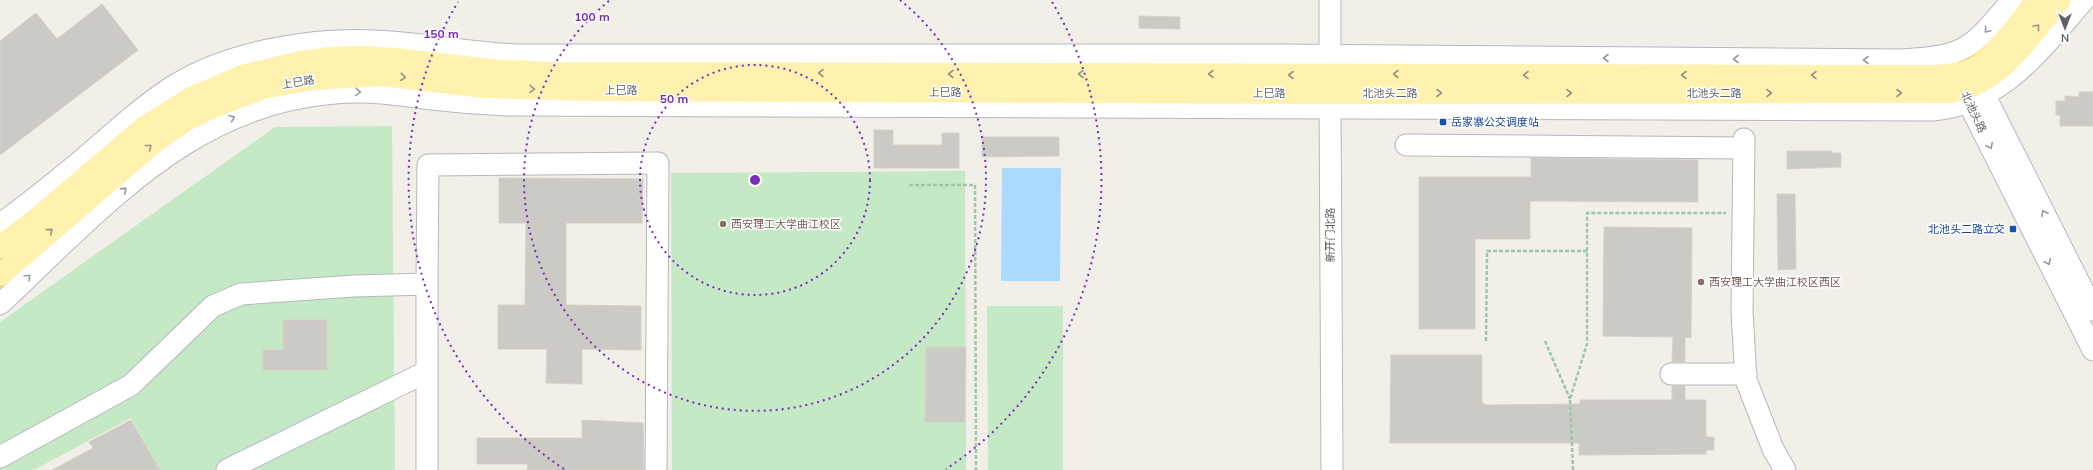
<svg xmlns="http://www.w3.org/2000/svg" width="2093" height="470" font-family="Mulish,'Noto Sans SC',sans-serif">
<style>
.green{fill:#c5e8c5}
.water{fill:#aadaff}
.building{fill:#cccac5;stroke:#d6d1c6}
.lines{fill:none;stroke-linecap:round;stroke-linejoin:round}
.minor-casing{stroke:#b5b8bc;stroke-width:23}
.major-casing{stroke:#f2c960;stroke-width:24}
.path{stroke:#9cc7a9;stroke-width:2.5;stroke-dasharray:4 2;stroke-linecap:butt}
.minor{stroke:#fff;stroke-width:21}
.major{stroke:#fff2af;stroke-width:22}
.oneway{stroke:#979581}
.oneway2{stroke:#979a9d}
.ring{fill:none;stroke:#7b2cbf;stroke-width:2;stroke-dasharray:2 4}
.transit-dot{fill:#1a4fb4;stroke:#fff;stroke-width:1.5}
.education-dot{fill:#8d6e63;stroke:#fff;stroke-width:1.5}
.labels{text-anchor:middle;stroke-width:3;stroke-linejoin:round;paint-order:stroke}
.street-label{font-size:11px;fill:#5f6368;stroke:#fff}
.transit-label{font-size:11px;fill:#164399;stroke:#fff;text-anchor:start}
.education-label{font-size:11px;fill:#785e54;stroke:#fff;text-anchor:start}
.centre{fill:#7b2cbf;stroke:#fff;stroke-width:2}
.ring-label{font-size:12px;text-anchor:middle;font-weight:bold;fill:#7b2cbf;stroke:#fff;stroke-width:3;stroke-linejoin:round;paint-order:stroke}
</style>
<rect width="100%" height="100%" fill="#f1efe8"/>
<!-- green -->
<g class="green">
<path d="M392 126 395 470H160L131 418 34 470H0V322L275 127Z"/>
<path d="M965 171 966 470H672L671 173Z"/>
<path d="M987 306H1063V470H988Z"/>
</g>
<!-- water -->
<path class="water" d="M1002 168H1061L1060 281H1001Z"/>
<!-- building -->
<g class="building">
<path d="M102 4 138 50 0 155V41L36 13 57 39Z"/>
<path d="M1139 16 1180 17V29L1139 28Z"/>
<path d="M2079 92H2093V126H2060V115H2056V101H2065V96L2079 97Z"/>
<path d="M874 130H893V145H942V133H959V168H874Z"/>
<path d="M982 137H1059V156L982 157Z"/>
<path d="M1787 151H1832V153H1841V167L1787 169Z"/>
<path d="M1531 158 1698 160V202L1530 201V239H1475V329H1419V177H1531Z"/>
<path d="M499 178 643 179 642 223H566V305L641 306V350L582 349V384L546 383 547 349H498V305H525L526 223H499Z"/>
<path d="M1777 194H1795L1796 269 1778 270Z"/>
<path d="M1604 227 1692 228 1691 338 1685 337V362H1672L1673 337 1603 336Z"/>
<path d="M283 320H327V370H263V350H283Z"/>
<path d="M926 347H966L965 422H925Z"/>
<path d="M1391 355H1482V404H1485V405L1580 404V400H1672V386H1685V400H1706V437H1714V450H1706V454L1579 455V443H1390Z"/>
<path d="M131 420 160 470H52L93 448 89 442Z"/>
<path d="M582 420 643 423 644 470H527L528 464H477V438H582Z"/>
</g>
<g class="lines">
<defs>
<g id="minor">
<path d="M1330 70V0"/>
<path d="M1979 84 2093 310"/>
<path d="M1962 90 2093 350"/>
<path d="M1330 95 1332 470"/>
<path d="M1744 139 1742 312 1746 380 1773 449 1785 470"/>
<path d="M1406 145 1743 148"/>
<path d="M0 224C26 206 51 185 76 165 108 138 139 108 175 85 234 49 322 36 391 42 433 45 474 53 517 55H1281L1900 60C1966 57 1971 49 2012 0"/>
<path d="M427 284 428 165 658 163 656 470"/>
<path d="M0 304C17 289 32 273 48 258 138 172 222 95 354 92 380 91 406 96 432 99 457 102 482 104 508 105L1933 110C2004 103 2041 49 2084 0"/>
<path d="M1671 374H1746"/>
<path d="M0 457 131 385 213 306 241 294 354 286 427 284V470"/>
<path d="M227 470 426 372"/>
</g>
<g id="major">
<path d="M0 247 39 217 145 127 191 98 242 76 301 62 330 58 364 57 396 59 498 71 555 73 1934 76C1944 75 1955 75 1965 72 1993 64 2019 22 2037 0"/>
<path d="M0 275 151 145 170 131 190 118 213 107 263 88 313 79 383 75 484 87 580 90 1330 93 1951 92C2000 84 2030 36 2060 0"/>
</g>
</defs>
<!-- minor casing -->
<use href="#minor" class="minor-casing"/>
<!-- major casing -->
<use href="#major" class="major-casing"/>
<!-- path -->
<g class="path">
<path d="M909 185H975L976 470"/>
<path d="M1486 341 1487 251H1587"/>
<path d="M1545 341 1570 399"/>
<path d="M1573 470 1570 399 1587 344V213H1726"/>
</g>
<!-- minor -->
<use href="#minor" class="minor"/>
<!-- major -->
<use href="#major" class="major"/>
</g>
<!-- one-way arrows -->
<defs><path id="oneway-chevron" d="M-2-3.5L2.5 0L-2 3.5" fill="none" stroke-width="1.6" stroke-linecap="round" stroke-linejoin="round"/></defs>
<g class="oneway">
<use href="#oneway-chevron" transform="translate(2037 27) rotate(-50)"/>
<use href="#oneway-chevron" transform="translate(821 73) rotate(-180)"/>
<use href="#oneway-chevron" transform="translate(951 74) rotate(-180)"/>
<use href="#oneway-chevron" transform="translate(1081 74) rotate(-180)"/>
<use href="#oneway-chevron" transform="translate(1211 74) rotate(-180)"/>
<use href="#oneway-chevron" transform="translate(1396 74) rotate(-180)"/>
<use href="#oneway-chevron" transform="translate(1291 75) rotate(-180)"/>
<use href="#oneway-chevron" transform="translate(1526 75) rotate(-180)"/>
<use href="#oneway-chevron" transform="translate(1684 75) rotate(-180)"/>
<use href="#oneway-chevron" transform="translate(1814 75) rotate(-180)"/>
<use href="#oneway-chevron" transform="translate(403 77) rotate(5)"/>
<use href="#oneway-chevron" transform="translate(532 89) rotate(1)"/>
<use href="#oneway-chevron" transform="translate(1439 93)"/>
<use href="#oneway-chevron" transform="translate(1569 93)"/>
<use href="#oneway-chevron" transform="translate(1769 93)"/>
<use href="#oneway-chevron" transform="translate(1899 93)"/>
<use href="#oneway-chevron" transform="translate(149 147) rotate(-39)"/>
<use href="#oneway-chevron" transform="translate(50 231) rotate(-40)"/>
</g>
<g class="oneway2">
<use href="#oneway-chevron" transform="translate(1987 30) rotate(130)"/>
<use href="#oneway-chevron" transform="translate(1606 58) rotate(-180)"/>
<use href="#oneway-chevron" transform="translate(1736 59) rotate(-180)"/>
<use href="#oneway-chevron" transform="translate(1866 60) rotate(-180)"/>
<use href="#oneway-chevron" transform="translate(358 92) rotate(2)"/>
<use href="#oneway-chevron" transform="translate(232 118) rotate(-23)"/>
<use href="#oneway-chevron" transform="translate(1990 146) rotate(63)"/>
<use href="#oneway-chevron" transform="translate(124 190) rotate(-40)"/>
<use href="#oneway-chevron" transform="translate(2044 213) rotate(-117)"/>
<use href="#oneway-chevron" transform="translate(2048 262) rotate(63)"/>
<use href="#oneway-chevron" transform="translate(28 277) rotate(-46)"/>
</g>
<!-- distance rings -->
<g class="ring">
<circle cx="755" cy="180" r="115"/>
<path d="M900 0A231 231 0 1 1 610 0"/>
<path d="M564 469A346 346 0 0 1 458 2M1052 2A346 346 0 0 1 946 469"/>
</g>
<!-- markers -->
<g class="transit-dot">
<rect x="1439" y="118" width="8" height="8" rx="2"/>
<rect x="2009" y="225" width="8" height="8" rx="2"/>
</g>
<g class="education-dot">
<circle cx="723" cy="224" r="4"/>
<circle cx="1701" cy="282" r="4"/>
</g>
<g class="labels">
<!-- street labels -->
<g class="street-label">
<text transform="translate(298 82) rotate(-9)" y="4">上巳路</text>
<text x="621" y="94">上巳路</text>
<text x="945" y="96">上巳路</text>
<text x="1269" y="97">上巳路</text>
<text x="1390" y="97">北池头二路</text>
<text x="1714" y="97">北池头二路</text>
<text transform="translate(1974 112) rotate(65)" y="4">北池头路</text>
<text transform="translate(1330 235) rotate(-90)" y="4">新开门北路</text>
</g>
<!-- transit labels -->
<g class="transit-label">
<text x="1451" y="126">岳家寨公交调度站</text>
<text x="2005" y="233" text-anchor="end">北池头二路立交</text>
</g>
<!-- education labels -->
<g class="education-label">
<text x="731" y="228">西安理工大学曲江校区</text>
<text x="1709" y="286">西安理工大学曲江校区西区</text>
</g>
</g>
<circle cx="755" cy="180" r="6" class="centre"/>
<g class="ring-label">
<text x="592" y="21">100 m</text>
<text x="441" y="38">150 m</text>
<text x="674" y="103">50 m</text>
</g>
<!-- north arrow -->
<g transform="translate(2065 28) rotate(180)" stroke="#ffffff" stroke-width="3" paint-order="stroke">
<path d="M0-3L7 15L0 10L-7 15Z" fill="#5f6368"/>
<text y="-6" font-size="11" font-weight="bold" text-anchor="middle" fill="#5f6368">N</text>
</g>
</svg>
